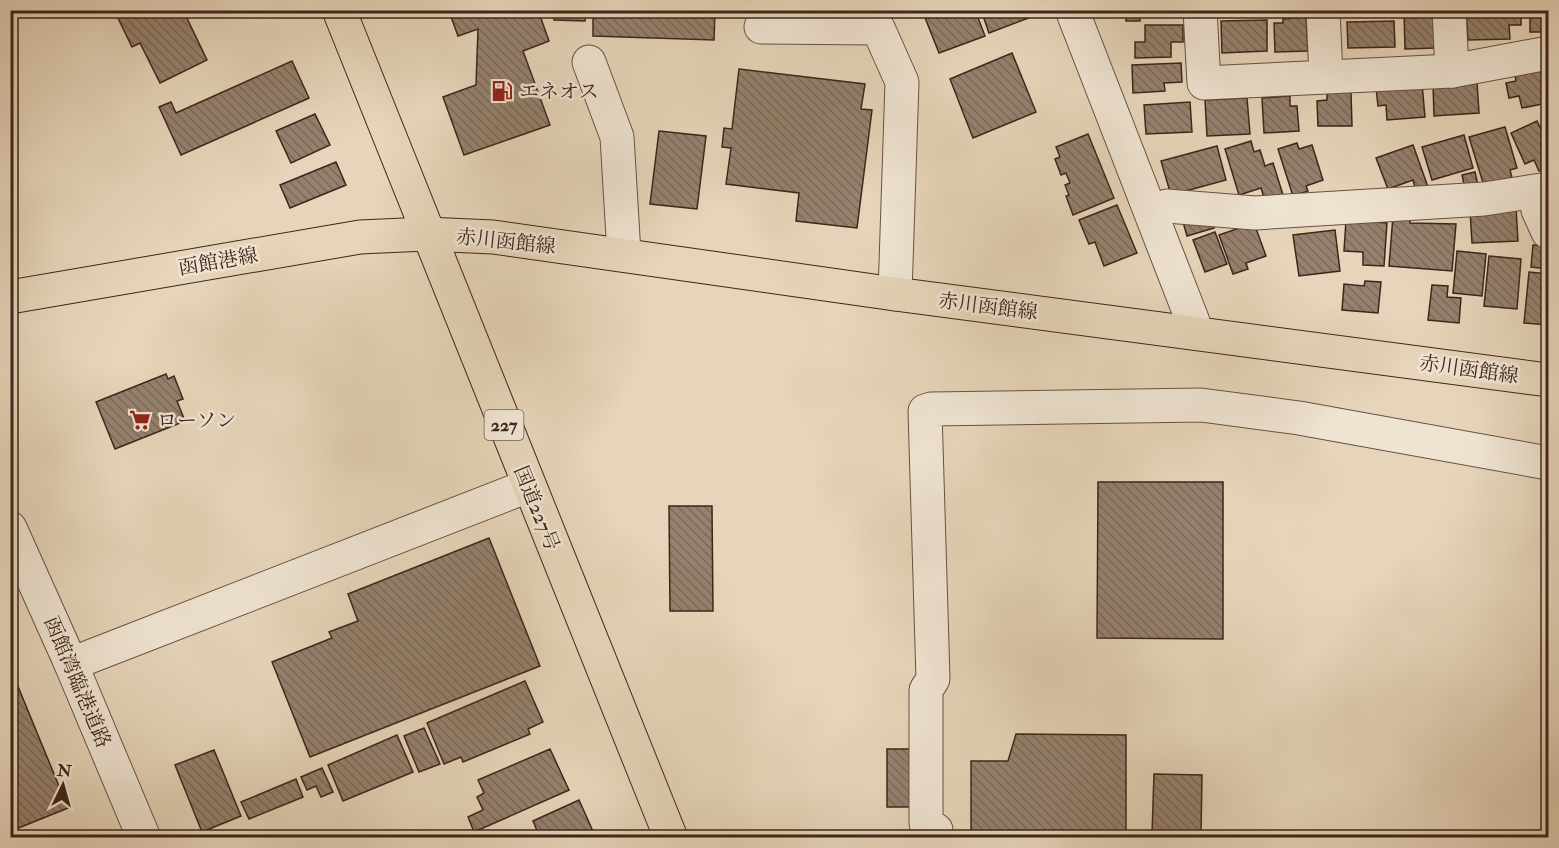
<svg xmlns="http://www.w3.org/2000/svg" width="1559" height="848" font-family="'IM FELL Double Pica','Noto Serif JP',serif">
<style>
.building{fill:url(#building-back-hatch);stroke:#3e251b;stroke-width:1.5}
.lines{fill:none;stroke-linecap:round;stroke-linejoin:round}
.minor-casing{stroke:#685143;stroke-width:35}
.major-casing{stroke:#3e251b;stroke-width:35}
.highway-casing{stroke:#3e251b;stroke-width:35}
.minor{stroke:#efe4d2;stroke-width:33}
.major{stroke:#e6d5ba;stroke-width:33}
.highway{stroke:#e6d5ba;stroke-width:33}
.labels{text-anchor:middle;stroke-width:5;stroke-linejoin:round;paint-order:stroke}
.shield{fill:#efe4d2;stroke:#735e52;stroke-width:1.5}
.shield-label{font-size:18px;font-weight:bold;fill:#3e251b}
.poi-label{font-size:20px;fill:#3e251b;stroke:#efe4d2;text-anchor:start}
.street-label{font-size:20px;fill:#3e251b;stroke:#efe4d2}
</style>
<defs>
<pattern id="building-back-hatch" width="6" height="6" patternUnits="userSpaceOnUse" patternTransform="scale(1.5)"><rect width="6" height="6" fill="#95816e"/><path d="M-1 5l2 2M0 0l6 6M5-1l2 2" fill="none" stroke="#7b695a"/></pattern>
</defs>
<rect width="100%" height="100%" fill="#e6d5ba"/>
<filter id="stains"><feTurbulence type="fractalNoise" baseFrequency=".00333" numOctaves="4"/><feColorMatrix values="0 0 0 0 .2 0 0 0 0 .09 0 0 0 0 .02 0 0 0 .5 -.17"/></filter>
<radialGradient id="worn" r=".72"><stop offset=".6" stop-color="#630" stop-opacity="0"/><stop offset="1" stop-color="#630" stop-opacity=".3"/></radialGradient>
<!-- building -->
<g class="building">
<path d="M114 10H183L207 60 160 83 140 43 132 47Z"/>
<path d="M538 10 549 41 523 51 550 125 464 155 443 97 476 85 478 29 458 36 449 11Z"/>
<path d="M554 10H586L585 21 554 20Z"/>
<path d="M593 10H715L714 40 593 36Z"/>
<path d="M922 10H975L985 36 939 53Z"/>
<path d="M981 10H1041L1042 13 989 33Z"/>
<rect x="1126" y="10" width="14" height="11"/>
<path d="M1434 10 1435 48 1405 49 1404 11Z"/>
<path d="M1466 10H1521V25H1509L1510 39 1468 40Z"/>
<rect x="1530" y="10" width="18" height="22"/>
<path d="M1306 17 1308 51 1275 52 1274 23H1283V19Z"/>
<path d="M1267 20V51L1222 53 1221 21Z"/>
<path d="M1394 21 1395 47 1348 48 1347 22Z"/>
<path d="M1145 25H1183V42H1171V57L1135 58V42H1145Z"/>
<path d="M1012 53 1036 112 973 138 950 79Z"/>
<path d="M292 61 309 98 181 155 159 107 171 102 176 113Z"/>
<path d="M1181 63 1182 82 1164 83 1165 91 1133 93 1132 65Z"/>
<path d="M739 69 865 84 861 109 872 110 857 228 796 221 799 193 726 184 731 148 722 147 724 128 732 129Z"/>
<path d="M1548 69V103L1522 108 1519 96 1509 98 1506 83 1516 81 1515 75Z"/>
<path d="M1477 82 1479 113 1434 116 1433 84Z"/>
<path d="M1422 84 1425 117 1387 120 1386 105 1378 106 1376 88Z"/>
<path d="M1351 92 1352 126H1318L1317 101 1327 100V93Z"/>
<path d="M1290 96V106H1297L1299 131 1264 133 1262 98Z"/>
<path d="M1247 98 1250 134 1207 136 1205 100Z"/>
<path d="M1190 102 1192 132 1146 134 1144 105Z"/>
<path d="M315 114 330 145 291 163 276 131Z"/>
<path d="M1537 121 1542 131 1548 128V167L1539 171 1534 160 1525 164 1511 133Z"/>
<path d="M1505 127 1517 168 1510 170 1512 178 1484 186 1469 137Z"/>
<path d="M659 131 706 136 697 209 650 204Z"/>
<path d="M1088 134 1114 198 1073 215 1066 196 1069 195 1065 185 1070 183 1066 173 1061 175 1055 159 1060 157 1056 147Z"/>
<path d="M1464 135 1473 168 1432 180 1422 147Z"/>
<path d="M1251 141 1254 152 1260 150 1265 166 1273 163 1284 198 1266 204 1261 188 1239 195 1225 149Z"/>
<path d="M1297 143 1299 149 1312 145 1323 180 1306 186 1308 191 1293 196 1278 149Z"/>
<path d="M1413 145 1428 187 1416 191 1413 180 1388 189 1376 158Z"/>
<path d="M1217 146 1226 180 1171 195 1161 161Z"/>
<path d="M336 162 346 185 290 208 280 185Z"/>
<path d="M1475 172 1479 190 1466 193 1462 175Z"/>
<path d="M1117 205 1137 253 1104 266 1095 242 1089 244 1079 220Z"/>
<path d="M1516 208 1518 241 1472 243 1470 210Z"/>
<path d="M1393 216 1410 217V223L1456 224 1452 271 1389 266Z"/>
<path d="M1346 220 1387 223 1384 266 1363 265V252L1344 251Z"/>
<path d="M1211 221 1214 228 1187 236 1183 222Z"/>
<path d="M1254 223 1266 256 1246 263 1248 269 1233 274 1219 235Z"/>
<path d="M1335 230 1340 271 1299 276 1293 235Z"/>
<path d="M1215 232 1227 264 1205 272 1193 240Z"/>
<path d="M1533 245 1546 246 1545 257 1548 258V269L1531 267Z"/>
<path d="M1457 251 1486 254 1482 296 1453 293Z"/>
<path d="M1489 256 1521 259 1517 309 1484 306Z"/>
<path d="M1529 272 1548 274V325L1524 323Z"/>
<path d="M1365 281 1381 282 1378 313 1342 310 1344 284 1364 286Z"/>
<path d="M1432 285 1448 286 1447 297 1461 298 1459 323 1428 320Z"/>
<path d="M166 374 168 379 174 376 183 399 177 401 185 421 115 449 96 402Z"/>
<path d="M1098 482H1223V639L1097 638Z"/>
<path d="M669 506H712L713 611H670Z"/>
<path d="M489 538 540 666 310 757 272 662 332 638 329 632 358 621 348 594Z"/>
<path d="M10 667 68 808 16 829 20 838H10Z"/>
<path d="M525 681 543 722 528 729 530 734 463 762 461 757 444 764 427 723Z"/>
<path d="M424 728 440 764 419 772 404 736Z"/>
<path d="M1016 734 1126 735V838H971V761H1008Z"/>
<path d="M397 735 413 772 343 801 328 765Z"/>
<path d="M550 749 569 790 474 832 468 817 483 810 477 797 484 793 478 780Z"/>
<path d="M887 749H920L921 807H887Z"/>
<path d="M214 750 241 816 202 832 175 765Z"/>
<path d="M322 768 333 792 321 797 316 786 307 790 301 777Z"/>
<path d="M1154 774 1202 775 1201 835 1152 834Z"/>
<path d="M296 779 303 797 249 819 241 802Z"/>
<path d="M579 800 596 838H540L533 821Z"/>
<path d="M510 830 514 838H493Z"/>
</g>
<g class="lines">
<defs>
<g id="minor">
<path d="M1072 10 1197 332"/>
<path d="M1200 10 1204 83 1452 71 1548 53"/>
<path d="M1323 10 1326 76"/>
<path d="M1449 10 1452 71"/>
<path d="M761 27 878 28 902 82 895 294"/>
<path d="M589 62 617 137 624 254"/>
<path d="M1535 192 1538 210 1548 232"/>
<path d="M1167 206 1255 213 1484 199 1548 189"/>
<path d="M10 528 71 664 144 838"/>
<path d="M71 664 528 486"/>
<path d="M936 838V830L926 823V690L933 679 925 411 931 409 1201 405 1299 418 1548 463"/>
</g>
<path id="major" d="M10 297 360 237 426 234 493 237 895 294 1548 380"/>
<path id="highway" d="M339 10 671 838"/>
</defs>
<!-- minor casing -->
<use href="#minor" class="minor-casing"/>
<!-- major casing -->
<use href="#major" class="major-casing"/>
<!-- highway casing -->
<use href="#highway" class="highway-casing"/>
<!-- minor -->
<use href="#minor" class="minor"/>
<!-- major -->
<use href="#major" class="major"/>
<!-- highway -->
<use href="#highway" class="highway"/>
</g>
<!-- icons -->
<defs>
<symbol id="fuel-bare" viewBox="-9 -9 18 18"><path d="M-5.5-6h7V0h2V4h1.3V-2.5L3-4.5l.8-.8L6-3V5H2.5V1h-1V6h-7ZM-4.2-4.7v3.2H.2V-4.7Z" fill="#8f2418" stroke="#efe4d2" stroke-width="2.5" paint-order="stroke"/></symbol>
<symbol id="supermarket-bare" viewBox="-9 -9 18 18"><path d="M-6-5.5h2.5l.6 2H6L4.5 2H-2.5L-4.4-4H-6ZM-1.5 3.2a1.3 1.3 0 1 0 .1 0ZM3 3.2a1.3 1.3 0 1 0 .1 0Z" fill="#8f2418" stroke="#efe4d2" stroke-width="2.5" paint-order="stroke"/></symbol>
</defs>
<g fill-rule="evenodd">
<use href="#fuel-bare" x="487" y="76" width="30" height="30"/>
<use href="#supermarket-bare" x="125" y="405" width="30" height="30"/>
</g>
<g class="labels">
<!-- shield labels -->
<rect class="shield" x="484.5" y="410" width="39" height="30" rx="4.5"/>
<g class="shield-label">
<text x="504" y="431">227</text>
</g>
<!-- poi labels -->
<g class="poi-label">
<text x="519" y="98">エネオス</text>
<text x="157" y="427">ローソン</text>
</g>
<!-- street labels -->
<g class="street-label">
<text transform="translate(506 241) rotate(6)" y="7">赤川函館線</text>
<text transform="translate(218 261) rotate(-10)" y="7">函館港線</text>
<text transform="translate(988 306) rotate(7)" y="7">赤川函館線</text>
<text transform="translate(1469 369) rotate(8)" y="7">赤川函館線</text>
<text transform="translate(537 508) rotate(68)" y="7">国道227号</text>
<text transform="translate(78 682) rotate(67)" y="7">函館湾臨港道路</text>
</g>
</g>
<!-- margin -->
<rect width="1559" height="848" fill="none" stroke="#e6d5ba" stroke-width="36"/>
<rect x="12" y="12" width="1535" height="824" fill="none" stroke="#3e251b" stroke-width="3"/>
<rect x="18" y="18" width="1523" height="812" fill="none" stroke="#3e251b" stroke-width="1.5"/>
<!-- north arrow -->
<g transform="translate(63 785) rotate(5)" stroke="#efe4d2" stroke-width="4.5" paint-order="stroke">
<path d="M0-4.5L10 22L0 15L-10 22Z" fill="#3e251b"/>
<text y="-9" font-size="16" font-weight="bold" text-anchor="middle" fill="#3e251b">N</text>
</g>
<rect width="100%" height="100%" filter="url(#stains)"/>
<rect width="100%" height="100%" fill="url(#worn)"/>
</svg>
